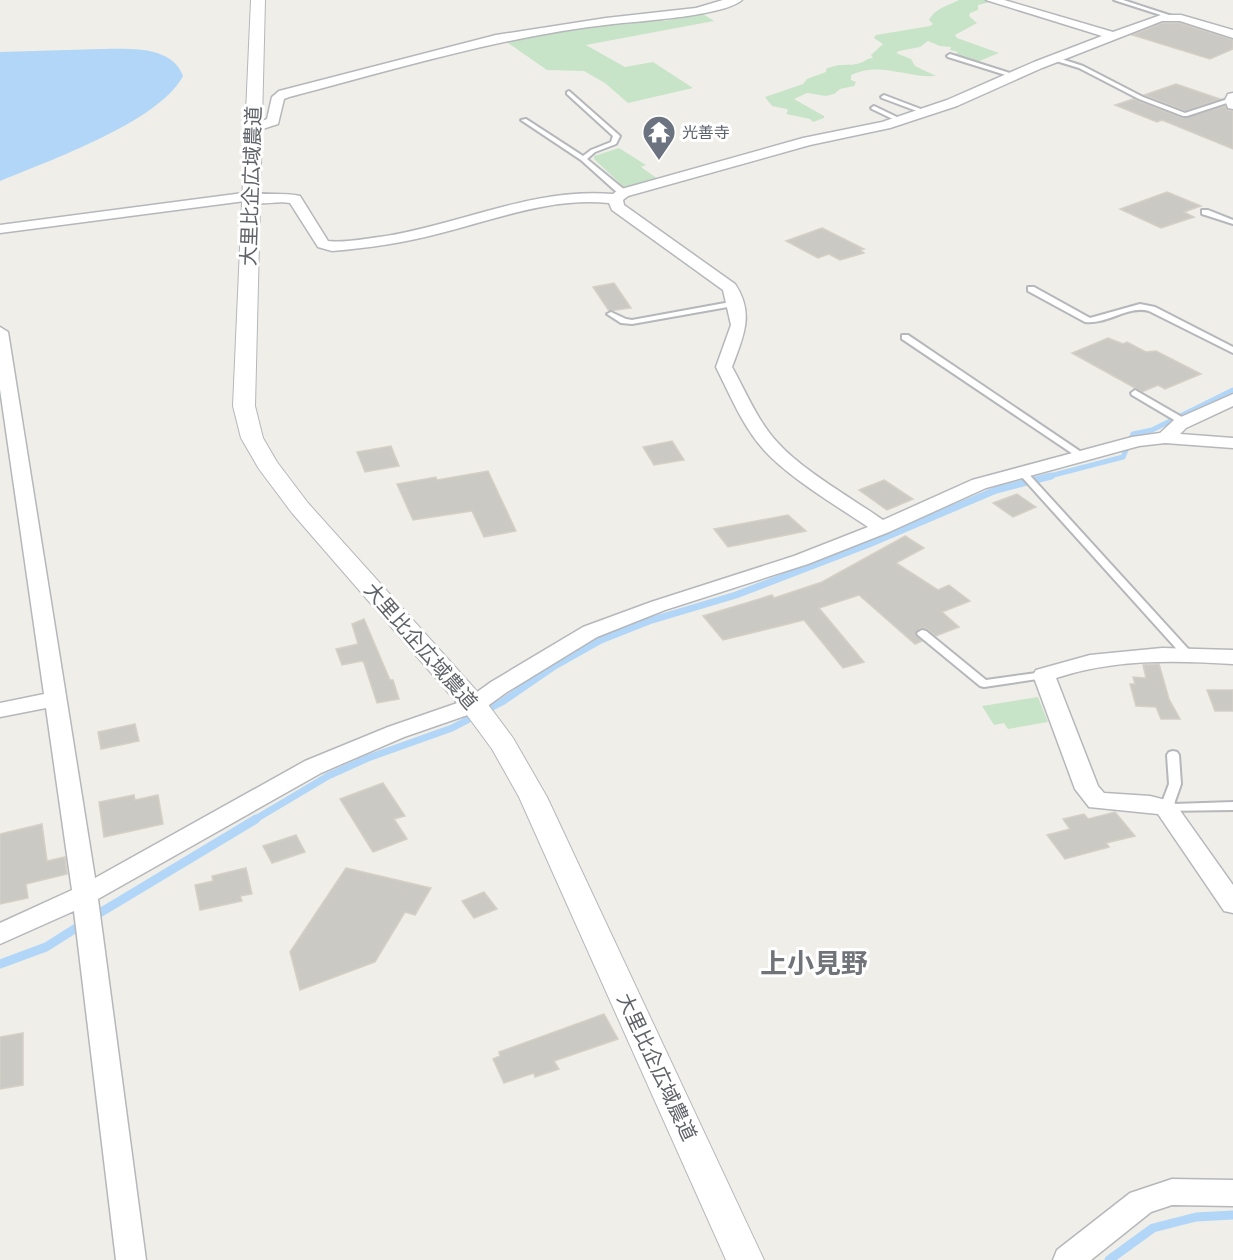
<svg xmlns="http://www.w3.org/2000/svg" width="1233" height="1260" font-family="Cabin,'Noto Sans JP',sans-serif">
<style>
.green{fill:#c8e4c8}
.water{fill:#b1d6f7}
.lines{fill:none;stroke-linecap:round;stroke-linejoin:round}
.stream-far2{stroke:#b1d6f7;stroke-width:5}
.stream-far1{stroke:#b1d6f7;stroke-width:7}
.stream{stroke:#b1d6f7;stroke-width:9}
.building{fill:#cbc9c4;stroke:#d4d0c7;stroke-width:1.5}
.service-casing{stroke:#b5b7bb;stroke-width:4}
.minor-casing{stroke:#b5b7bb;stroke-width:3}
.tertiary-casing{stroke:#b5b7bb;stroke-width:2}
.service{fill:#fff;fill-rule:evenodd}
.minor{fill:#fff;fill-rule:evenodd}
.tertiary{fill:#fff;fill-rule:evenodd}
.labels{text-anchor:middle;stroke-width:6;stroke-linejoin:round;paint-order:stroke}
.far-worship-label{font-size:16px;fill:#5b616d;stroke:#fff;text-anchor:start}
.street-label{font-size:20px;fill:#5f6267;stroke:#fff}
.near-quarter-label{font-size:27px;font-weight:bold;fill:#707478;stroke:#fff}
</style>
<rect width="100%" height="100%" fill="#f0eee8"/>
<!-- green -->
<g class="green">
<path d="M959 0H987L990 2 978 5V10L970 13 969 16 977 23 955 35 957 38 999 53 977 62 953 56 958 52 950 50 951 47 940 46 928 41 920 47 899 51 896 53 911 59 915 66 936 76C906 78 880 61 851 75V80L856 82 854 86 840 89 834 94 826 96 807 93 794 99 824 116V118L813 122 810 119 786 114 788 111 787 109 772 106 765 97 803 84 807 79 826 72V69C841 62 848 67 860 63 866 61 867 58 873 58L871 55 883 44 874 38 876 35 930 26 933 24 929 20C935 8 948 6 959 0Z"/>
<path d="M703 14 714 21 586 45 625 67 653 62 693 88 628 103 605 83 584 71 547 70 505 41 650 18 659 17 664 21Z"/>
<path d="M619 148 646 165 641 167 658 179 625 188 594 159V156Z"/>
<path d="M1038 697 1048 722 1008 729 1004 723 994 725 982 706Z"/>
</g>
<!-- water -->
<path class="water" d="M101 49C128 49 172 45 183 76 159 122 48 161 0 181V52Z"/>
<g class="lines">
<!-- stream-far2 -->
<path class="stream-far2" d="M1046 477 1123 457 1133 434 1152 430 1233 390"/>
<!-- stream-far1 -->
<path class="stream-far1" d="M254 820 328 776 368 758 452 728 502 702 553 667 601 640 649 621 736 595 869 544 996 490 1051 476"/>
<!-- stream -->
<g class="stream">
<path d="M93 917 256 819"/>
<path d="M0 964 46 947 84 923"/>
<path d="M1109 1260 1153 1228 1196 1217 1233 1215"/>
</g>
</g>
<!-- building -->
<g class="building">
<path d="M1162 23H1180L1233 40V49L1210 59 1132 35Z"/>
<path d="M1176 84 1220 99 1185 111 1144 95Z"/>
<path d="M1133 99 1183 118 1225 106 1228 110 1233 111V149L1162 120 1157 122 1115 105Z"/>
<path d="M1167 192 1201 206 1184 212 1194 217 1161 228 1120 209Z"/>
<path d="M822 228 864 249 860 250 864 253 840 260 829 254 818 258 786 241Z"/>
<path d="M614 283 631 308 609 311 593 287Z"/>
<path d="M1108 338 1123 344 1127 342 1146 352 1156 351 1201 374 1165 389 1158 385 1142 392 1072 353Z"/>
<path d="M672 441 684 460 654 465 643 447Z"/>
<path d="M391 446 399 466 365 472 357 452Z"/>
<path d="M488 471 516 531 484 537 472 511 413 520 397 484 436 477 437 480Z"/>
<path d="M884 480 913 499 887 510 859 490Z"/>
<path d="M1017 494 1036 507 1013 517 993 503Z"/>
<path d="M788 515 806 531 728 547 714 529Z"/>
<path d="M905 536 924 548 896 563 938 590 949 585 970 601 942 612 959 627 936 636 927 629 921 628 915 634 922 641 915 644 859 595 819 608 864 662 843 668 804 620 723 640 703 616 772 595 774 598 822 582Z"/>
<path d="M364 619 390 680H393L399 699 377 703 364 663 362 661 342 665 336 649 358 644 352 624Z"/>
<path d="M1159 664 1169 699 1180 719H1161L1156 707 1136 706 1130 684H1135L1133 677 1146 678 1143 665Z"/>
<path d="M1207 690H1233V711H1215Z"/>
<path d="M135 724 139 741 101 749 98 732Z"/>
<path d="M383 783 405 816 394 819 407 839 373 852 340 799Z"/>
<path d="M134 795 135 800 158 795 163 824 104 837 99 802Z"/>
<path d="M1115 812 1135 836 1106 843 1109 847 1065 859 1047 835 1070 829 1063 819 1084 814 1088 819Z"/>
<path d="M42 824 47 861 65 857 67 874 26 884 28 898 0 904V834Z"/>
<path d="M296 835 305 852 272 863 263 846Z"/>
<path d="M246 868 252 894 240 896 242 901 200 910 195 885 213 881 212 876Z"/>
<path d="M346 868 431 888 415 915 405 912 375 962 300 990 290 952Z"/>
<path d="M484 892 497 909 474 918 462 901Z"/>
<path d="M604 1014 618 1039 554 1061 559 1069 535 1077 534 1073 504 1083 493 1059 500 1056 499 1052Z"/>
<path d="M23 1033V1085L0 1089V1037Z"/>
</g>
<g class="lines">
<defs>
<g id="service">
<path d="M1114 0H1123L1175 17 1170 18Z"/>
<path d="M950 54 1016 75 1017 76 1012 77 948 57 947 56Z"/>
<path d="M1055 57 1083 66 1143 97 1185 113 1231 98 1233 99V101L1187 116H1183L1139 99 1079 68 1053 60 1052 59Z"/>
<path d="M569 91 620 136 616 144 595 152 587 159 626 191V195H620L581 160 521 120 526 119 583 156 591 150 611 142 613 136 567 94V92Z"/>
<path d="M884 95 926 111 927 112 922 113 882 98 881 97Z"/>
<path d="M874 106 901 119 902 120 897 121 872 109 871 108Z"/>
<path d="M1202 210H1208L1233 220V224L1202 214Z"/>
<path d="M1028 287H1034L1090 318 1140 304 1155 307 1233 347V353L1149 311C1128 305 1107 325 1085 322L1028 291Z"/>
<path d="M736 301H739V305L632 324 621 323 607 314 611 312 626 319 632 320Z"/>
<path d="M902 335H908L1087 456 1082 459 1079 458 902 339Z"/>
<path d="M1135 390 1187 420 1188 422 1187 424H1181L1132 395 1131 393Z"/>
<path d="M1023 470 1026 471 1191 652 1192 654 1191 656H1183L1020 475 1018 473 1020 471Z"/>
<path d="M922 630 926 631 986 680 1044 672 1049 675 1044 678 984 687 980 686 918 635 917 633Z"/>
<path d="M1173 751 1177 752 1179 755 1181 784 1174 804 1233 802V810L1162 811 1160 808 1169 784 1167 755 1169 752Z"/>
</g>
<g id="minor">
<path d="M723 0H742C724 16 640 21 613 24 503 36 396 69 289 97L284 99 278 124 253 132 246 128 267 119 272 97 279 91 496 35 606 18 696 8Z"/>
<path d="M986 0H1004L1113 32 1161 15H1181L1233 30V38L1180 21H1162L1042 68 957 106 890 128 810 145 628 196 623 200 624 205 735 284C755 314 743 337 732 367 746 392 758 422 778 443 802 470 853 499 883 520L972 480 1132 437 1160 433 1174 420 1233 394V406L1186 428 1180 434 1233 438V448L1165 443 1139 446 986 488 889 532 808 564 665 610 597 637 507 692 482 710 404 737 321 773 98 899 146 1260H116L74 911 0 944V923L72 890 46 708 0 717V703L44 694 0 389V327L8 332 95 878 305 761 388 727 466 700 491 682 583 627 651 602 794 556 868 527C837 506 788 477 764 450 743 427 730 395 716 367L731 325 723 290 612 210 609 203C550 197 494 220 437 234 403 243 368 248 332 251L318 247 290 203C276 200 258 207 245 201L0 233V225L251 192C267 196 283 192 300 196L328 241C344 243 363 239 379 237 457 226 532 187 613 194L618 190 803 138 882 122 947 100 1034 62 1102 36Z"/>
<path d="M1233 93V109L1228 108 1225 100 1228 94Z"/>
<path d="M1162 648 1233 650V664C1173 660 1113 659 1056 678L1098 786 1104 793 1150 796 1174 802 1233 885V913L1224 911 1158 814 1089 807 1075 789 1033 675 1036 670 1090 655Z"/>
<path d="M1172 1179 1233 1180V1206L1172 1205 1151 1212 1091 1260H1053L1057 1250 1130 1193Z"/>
</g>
<path id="tertiary" d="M251 0H265L255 406 263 438 277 462 308 503 484 699 513 738 547 797 764 1260H726L519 797 492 749 464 711 292 513 259 469 241 438 233 406Z"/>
</defs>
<!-- service casing -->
<use href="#service" class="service-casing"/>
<!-- minor casing -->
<use href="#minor" class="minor-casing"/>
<!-- tertiary casing -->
<use href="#tertiary" class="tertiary-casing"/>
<!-- service -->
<use href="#service" class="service"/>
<!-- minor -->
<use href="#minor" class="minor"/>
<!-- tertiary -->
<use href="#tertiary" class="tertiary"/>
</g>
<!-- icons -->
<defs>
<symbol id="temple-pin" viewBox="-11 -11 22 30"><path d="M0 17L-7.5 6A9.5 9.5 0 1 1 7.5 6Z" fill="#6b7280" stroke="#fff"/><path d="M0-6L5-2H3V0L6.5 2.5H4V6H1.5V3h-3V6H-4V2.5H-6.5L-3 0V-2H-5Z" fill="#fff"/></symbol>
</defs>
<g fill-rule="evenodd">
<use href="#temple-pin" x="640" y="113" width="38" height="52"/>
</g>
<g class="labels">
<!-- far-worship labels -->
<g class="far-worship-label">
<text x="682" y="138">光善寺</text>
</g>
<!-- street labels -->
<g class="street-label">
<text transform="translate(251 186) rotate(-88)" y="7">大里比企広域農道</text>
<text transform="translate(421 646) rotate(49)" y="7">大里比企広域農道</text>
<text transform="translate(657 1067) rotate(65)" y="7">大里比企広域農道</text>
</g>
<!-- near-quarter labels -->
<g class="near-quarter-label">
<text x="814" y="973">上小見野</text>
</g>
</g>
</svg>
